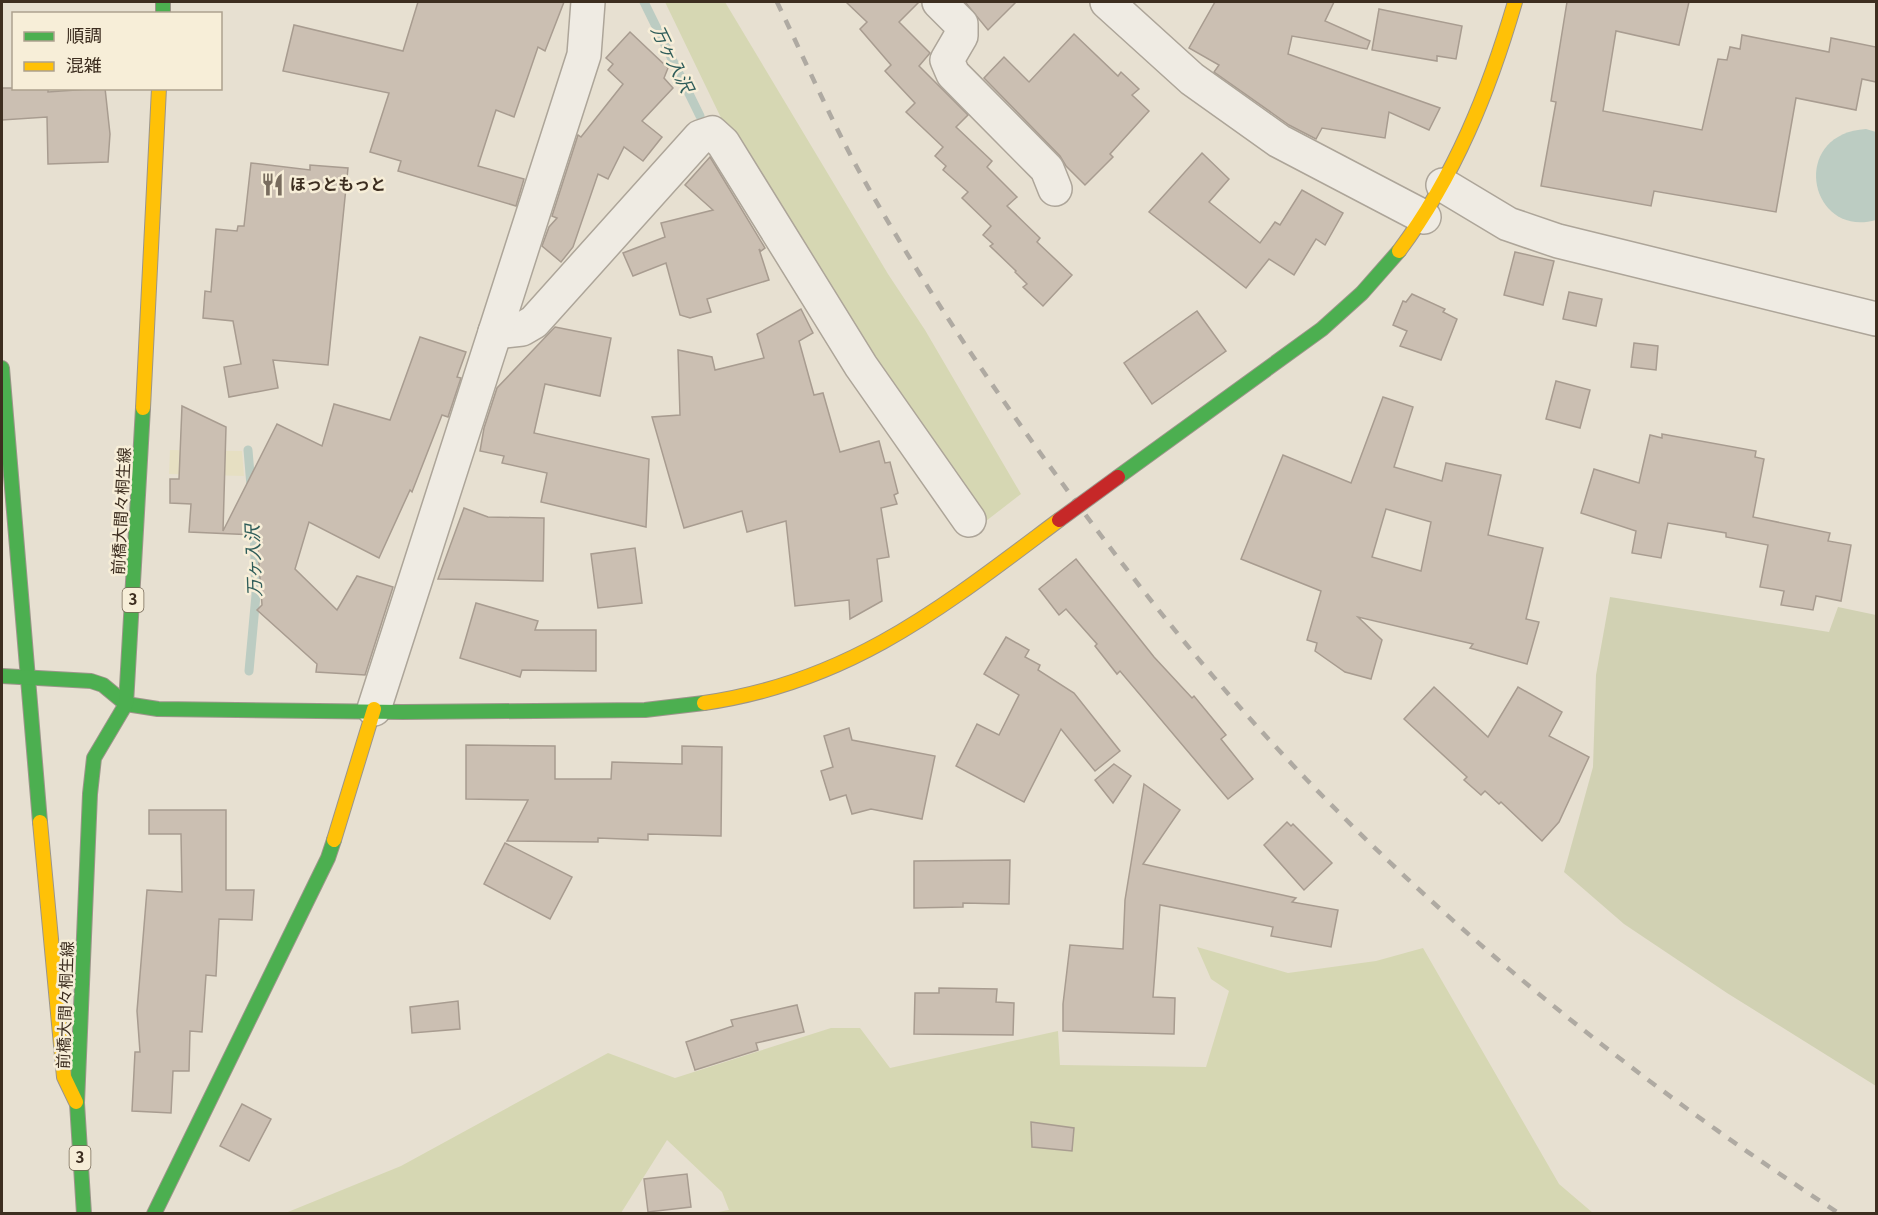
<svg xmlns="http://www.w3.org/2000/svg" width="1878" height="1215" font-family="Georgia,'Noto Sans JP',serif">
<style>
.farmland{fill:#e6dfc2}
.green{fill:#d6d7b3}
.cemetery{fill:#d1d1b3}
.water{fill:#bcccc2}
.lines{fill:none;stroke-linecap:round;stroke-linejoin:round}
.stream{stroke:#bcccc2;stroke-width:9}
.building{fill:#cbbfb2;stroke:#a89c90;stroke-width:1.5;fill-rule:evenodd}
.street-casing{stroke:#ada599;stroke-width:36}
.fast-casing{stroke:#9c958a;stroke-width:16}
.slow-casing{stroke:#9c958a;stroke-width:16}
.street{stroke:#efebe3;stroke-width:33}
.fast{stroke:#4caf50;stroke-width:14}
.slow{stroke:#ffc107;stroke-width:14}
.rail{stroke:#afaaa2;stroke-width:4.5;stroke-dasharray:10 10;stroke-linecap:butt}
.jam-bridge-casing{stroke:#9c958a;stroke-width:16;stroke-linecap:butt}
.jam-bridge{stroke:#c62828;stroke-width:14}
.labels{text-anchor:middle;stroke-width:5;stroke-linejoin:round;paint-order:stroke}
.shield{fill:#f7eed8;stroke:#756857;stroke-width:1.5}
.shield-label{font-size:15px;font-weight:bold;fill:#3d2e20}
.poi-label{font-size:16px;font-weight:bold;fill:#3d2e20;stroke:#f7eed8;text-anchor:start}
.street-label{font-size:16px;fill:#3d2e20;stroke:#f7eed8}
.water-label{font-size:18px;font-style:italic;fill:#2f5d5a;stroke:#f7eed8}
</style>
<rect width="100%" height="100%" fill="#e7e0d1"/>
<!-- farmland -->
<path class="farmland" d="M170 450 242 451 244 476 169 474Z"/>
<!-- green -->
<g class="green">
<path d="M665 2H725L888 274 925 330 1021 494 986 521 861 348 724 124Z"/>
<path d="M1197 947 1288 973 1376 961 1423 948 1559 1184 1593 1213H713L729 1210 722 1192 667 1140 621 1213 283 1214 401 1166 608 1053 675 1078 831 1028H860L890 1068 1058 1031 1060 1065 1206 1067 1229 991 1211 979Z"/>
</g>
<!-- cemetery -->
<path class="cemetery" d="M1610 597 1829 632 1838 607 1876 615V1086L1727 993 1624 924 1564 872 1593 767 1596 675Z"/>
<!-- water -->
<path class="water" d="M1866 129 1876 132V220C1809 239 1788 134 1866 129Z"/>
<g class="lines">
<!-- stream -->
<g class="stream">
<path d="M644 2 700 116"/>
<path d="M248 450 251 486"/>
<path d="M249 671 256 595 254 524"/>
</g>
</g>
<!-- building -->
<g class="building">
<path d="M418 2H564L545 51 538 47 514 117 496 110 478 166 524 179 516 206 398 171 401 161 370 152 389 93 283 71 294 25 403 51Z"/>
<path d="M846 2H919L899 22 930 53 919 66 968 115 956 127 992 161 987 167 1017 197 1007 206 1040 238 1037 242 1072 275 1043 306 1023 287 1027 284 1015 272 1016 271 990 246 993 244 983 235 991 226 962 198 968 192 943 170 946 166 935 156 943 147 906 112 915 103 885 71 891 65 860 29 867 22Z"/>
<path d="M965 2H1016L988 30Z"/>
<path d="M1215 2H1334L1325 21 1370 41 1367 49 1292 36 1288 54 1440 108 1429 130 1389 112 1385 138 1322 128 1316 139 1289 125 1214 72 1219 65 1189 48Z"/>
<path d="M1567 2H1689L1679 45 1616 31 1603 111 1702 130 1718 59 1727 60 1730 47 1740 49 1742 35 1829 52 1831 38 1876 47V82L1862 79 1856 110 1796 98 1776 212 1654 191 1651 206 1541 186 1556 102 1551 101Z"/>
<path d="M1379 9 1462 26 1456 59 1437 56V61L1372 50Z"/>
<path d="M630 32 668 68 664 78 673 88 642 121 662 137 643 161 624 147 608 179 598 174 573 247 561 262 542 246 549 227 557 218 552 216 578 135 581 137 623 84 608 70 613 64 606 58Z"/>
<path d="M1074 34 1118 76 1121 72 1139 89 1132 95 1149 111 1110 154 1113 157 1085 185 1066 166 1060 156 984 78 1004 57 1029 82Z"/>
<path d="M2 88H48V92L105 88 110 134 108 162 48 164 47 117 2 120Z"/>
<path d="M1202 153 1229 179 1209 202 1260 243 1275 222 1280 225 1302 190 1343 213 1325 245 1316 239 1294 275 1269 259 1246 288 1149 212Z"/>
<path d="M710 157 765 248 761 251 759 249 769 280 707 299 711 312 690 318 680 315 666 263 633 276 623 253 665 237 661 223 713 210 685 185Z"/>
<path d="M251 163 310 170V165L348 168 328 365 273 360 278 388 229 397 224 367 241 364 233 321 203 318 205 291 211 292 216 229 237 231 238 226H244Z"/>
<path d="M1515 252 1554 261 1543 305 1504 295Z"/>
<path d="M1569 292 1602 299 1596 326 1563 319Z"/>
<path d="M1412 294 1445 309 1443 312 1457 319 1441 360 1400 346 1407 331 1393 325 1403 301 1406 302Z"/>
<path d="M801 309 813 333 799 341 814 395 823 393 840 452 879 441 885 463 890 462 898 493 894 495 897 504 881 508 889 557 877 559 882 601 850 619 849 600 795 606 786 521 747 532 742 511 684 528 652 417 680 415 678 350 712 357 715 370 764 358 757 334Z"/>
<path d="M1197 311 1226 351 1152 404 1124 363Z"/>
<path d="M555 327 611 338 600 396 545 384 534 433 649 459 646 527 541 502 547 473 502 463 504 456 480 451 484 428 497 388Z"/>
<path d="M420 337 466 352 457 377 461 378 448 417 442 415 412 492 410 490 379 558 309 522 295 569 337 610 357 576 393 587 365 675 316 672 317 664 257 610 262 605 257 535 189 532 191 504 170 503V479H179L182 406 226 427 223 531 277 424 322 446 334 404 390 420Z"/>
<path d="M1634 343 1658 346 1656 370 1631 367Z"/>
<path d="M1556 381 1590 390 1580 428 1546 419Z"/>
<path d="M1383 397 1413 407 1394 467 1442 481 1446 463 1501 475 1488 535 1543 548 1526 619 1539 622 1527 664 1470 648 1473 644 1358 617 1382 640 1371 679 1345 672 1315 651 1317 643 1307 640 1321 591 1241 559 1283 455 1351 483ZM1386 509 1431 522 1421 571 1372 557Z"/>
<path d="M1662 434 1756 451 1755 457 1764 459 1753 517 1830 533 1828 541 1851 545 1841 601 1816 596 1813 610 1781 605 1784 591 1760 587 1768 545 1726 537V533L1668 523 1661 558 1632 553 1636 531 1581 513 1594 469 1639 483 1650 435 1662 438Z"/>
<path d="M464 508 488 517 544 518 543 581 438 579Z"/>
<path d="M635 548 642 603 598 608 591 554Z"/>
<path d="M1076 559 1154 657 1192 698 1194 696 1226 735 1221 739 1253 779 1228 799 1120 671 1117 674 1095 646 1097 644 1066 609 1059 615 1039 589Z"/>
<path d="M476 603 538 621 535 630H596V671L522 670 520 677 460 658Z"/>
<path d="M1006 637 1029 650 1025 657 1040 665 1038 670 1074 693 1120 751 1095 771 1061 729 1024 802 956 766 977 724 999 735 1019 695 984 674Z"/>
<path d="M1434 687 1488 737 1518 687 1562 712 1549 736 1589 757 1559 822 1542 841 1501 802 1499 804 1485 791 1481 795 1464 780 1467 777 1404 719Z"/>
<path d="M849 728 852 740 935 756 922 819 871 809 852 814 846 795 830 800 821 771 833 767 824 736Z"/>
<path d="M466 745 555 746V779H611L612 762 682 764V746L722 747 721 836 648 834V840L598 838V842L507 841 528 800 466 799Z"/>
<path d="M1114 764 1131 776 1113 803 1095 780Z"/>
<path d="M1144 784 1180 810 1143 864 1296 898 1292 902 1338 910 1331 947 1271 936 1273 927 1160 905 1153 997 1175 998 1174 1034 1063 1031V1004L1070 945 1123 949 1125 900Z"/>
<path d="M149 810H226V890H254L252 920 219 919 216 976 206 975 202 1032 190 1031 189 1071H173L171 1113 132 1111 135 1052H140L137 1011 147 890 182 892 181 834H149Z"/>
<path d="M1287 822 1291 826 1293 824 1332 863 1304 890 1264 845Z"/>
<path d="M505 843 572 877 550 919 484 884Z"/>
<path d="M1010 860 1009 904 963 903V907L914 908V861Z"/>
<path d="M939 988 997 989 996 1002 1014 1003 1013 1035 914 1034 915 993H939Z"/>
<path d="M458 1001 460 1029 412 1033 410 1007Z"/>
<path d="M797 1005 804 1032 756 1043 758 1050 695 1070 686 1042 733 1026 731 1020Z"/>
<path d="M242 1104 271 1119 249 1161 220 1146Z"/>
<path d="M1031 1122 1074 1128 1072 1151 1032 1147Z"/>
<path d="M687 1174 691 1207 648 1212 644 1179Z"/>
</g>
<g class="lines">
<defs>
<g id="street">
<path d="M939 2 961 24V36L947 60 953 74 1047 169 1055 189"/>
<path d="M1107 2 1192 79 1279 141 1424 217"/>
<path d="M1443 185 1508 224 1558 241 1876 319"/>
<path d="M495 332 522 329 534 322 700 137 712 133 723 143 861 366 969 520"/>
<path d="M374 709 584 55 588 2"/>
</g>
<g id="fast">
<path d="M163 2V14"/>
<path d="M2 368 40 822"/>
<path d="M1118 477 1322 329 1362 293 1399 251"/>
<path d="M2 676 91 681 103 685 126 704 158 709 403 712 645 710 704 703"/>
<path d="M84 1214 77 1103 90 794 94 758 126 704 143 408"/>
<path d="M154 1214 328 858 334 840"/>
</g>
<g id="slow">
<path d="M1399 251C1455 176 1489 91 1515 2"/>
<path d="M143 408 159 88"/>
<path d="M704 703C851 682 944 606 1059 520"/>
<path d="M40 822 64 1077 76 1102"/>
<path d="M334 840 374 709"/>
</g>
</defs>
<!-- street casing -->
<use href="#street" class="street-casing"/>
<!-- fast casing -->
<use href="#fast" class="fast-casing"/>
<!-- slow casing -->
<use href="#slow" class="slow-casing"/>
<!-- street -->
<use href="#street" class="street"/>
<!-- fast -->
<use href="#fast" class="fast"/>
<!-- slow -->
<use href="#slow" class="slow"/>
<!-- rail -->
<path class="rail" d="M777 2C804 58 829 116 859 171 915 272 979 368 1046 461 1109 548 1174 633 1245 713 1418 907 1622 1072 1840 1214"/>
<defs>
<path id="jam-bridge" d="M1059 520 1118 477"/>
</defs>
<!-- jam-bridge casing -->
<use href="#jam-bridge" class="jam-bridge-casing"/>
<!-- jam-bridge -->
<use href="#jam-bridge" class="jam-bridge"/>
</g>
<!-- icons -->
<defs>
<symbol id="restaurant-bare" viewBox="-9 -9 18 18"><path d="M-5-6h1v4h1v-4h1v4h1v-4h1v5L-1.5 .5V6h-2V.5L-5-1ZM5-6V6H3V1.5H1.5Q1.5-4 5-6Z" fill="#786c5e" stroke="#f7eed8" stroke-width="2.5" paint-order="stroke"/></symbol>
</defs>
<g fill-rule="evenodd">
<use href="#restaurant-bare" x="256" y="168" width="33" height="33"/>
</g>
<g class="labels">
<!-- shield labels -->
<g class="shield">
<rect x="122.5" y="588" width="21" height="24" rx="4.5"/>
<rect x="69.5" y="1146" width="21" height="24" rx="4.5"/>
</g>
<g class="shield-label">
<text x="133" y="605">3</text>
<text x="80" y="1163">3</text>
</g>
<!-- poi labels -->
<g class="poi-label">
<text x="290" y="190">ほっともっと</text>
</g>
<!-- street labels -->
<g class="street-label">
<text transform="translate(121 511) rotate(-87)" y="6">前橋大間々桐生線</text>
<text transform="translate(65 1005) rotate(-88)" y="6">前橋大間々桐生線</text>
</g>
<!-- water labels -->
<g class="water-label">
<text transform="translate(672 59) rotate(64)" y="6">万ヶ入沢</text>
<text transform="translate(254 561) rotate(-92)" y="6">万ヶ入沢</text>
</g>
</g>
<!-- border -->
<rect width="1878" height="1215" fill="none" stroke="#3d2e20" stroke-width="6"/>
<!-- legend -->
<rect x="12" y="12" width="210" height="78" fill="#f7eed8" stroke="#ada18e" stroke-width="1.5"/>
<rect x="24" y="32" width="30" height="9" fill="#4caf50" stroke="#ada18e" stroke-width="1.5"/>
<text x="66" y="42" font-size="18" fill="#3d2e20">順調</text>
<rect x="24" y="62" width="30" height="9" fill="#ffc107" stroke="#ada18e" stroke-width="1.5"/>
<text x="66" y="72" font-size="18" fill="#3d2e20">混雑</text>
</svg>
